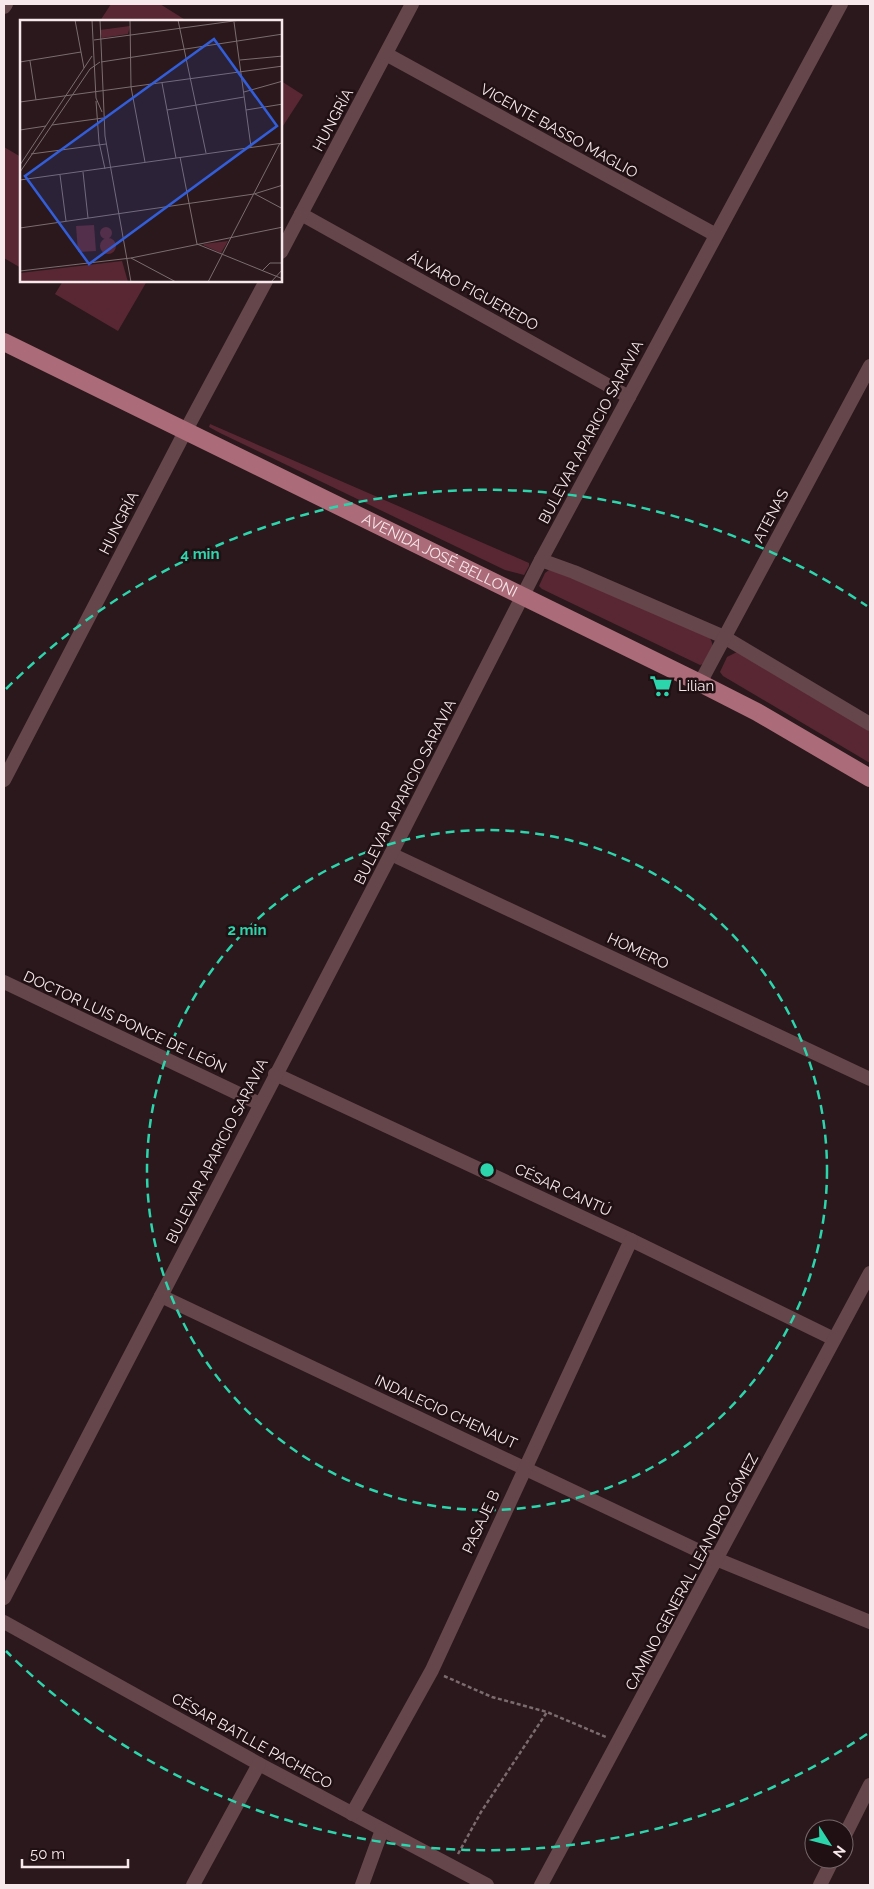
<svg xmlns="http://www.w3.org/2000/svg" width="874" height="1889" font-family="Raleway,sans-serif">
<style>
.green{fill:#592733}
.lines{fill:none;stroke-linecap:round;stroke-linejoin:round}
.path{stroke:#7c6b6e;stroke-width:2.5;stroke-dasharray:4 2.5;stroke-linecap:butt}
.minor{stroke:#65464b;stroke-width:14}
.major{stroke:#ac6b78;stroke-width:18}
.ring{fill:none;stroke:#2cd5ab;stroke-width:2.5;stroke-dasharray:9 6}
.labels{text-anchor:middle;stroke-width:5;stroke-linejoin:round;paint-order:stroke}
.street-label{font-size:15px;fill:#f7e9eb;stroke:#200f13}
.poi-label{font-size:15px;fill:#f7e9eb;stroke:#200f13;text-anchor:start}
.inset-road{fill:none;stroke:#7c6c6f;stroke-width:1}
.view{fill:#335eda;fill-opacity:0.15;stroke:#335eda;stroke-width:2.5}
.inset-edge{fill:none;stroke:#f7e9eb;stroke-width:2.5}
.centre{fill:#2cd5ab;stroke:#200f13;stroke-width:2.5}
.ring-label{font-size:15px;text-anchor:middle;font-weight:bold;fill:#2cd5ab;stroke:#200f13;stroke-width:5;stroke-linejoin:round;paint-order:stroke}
</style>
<rect width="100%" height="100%" fill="#2a181c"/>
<!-- green -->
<g class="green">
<path d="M111 4H160L187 21H100Z"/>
<path d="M281 81 303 95 281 129Z"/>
<path d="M4 147 21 157V268L4 258Z"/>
<path d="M63 281H147L118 331 55 294Z"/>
<path d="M210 424 529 563V566L524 575 505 570 220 433 209 427Z"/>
<path d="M549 570 558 572 709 637C717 647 709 655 703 664L700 665 542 589 539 586 545 573Z"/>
<path d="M737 652 870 731V763L723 676 720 672 727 657Z"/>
</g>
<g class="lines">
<!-- path -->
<g class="path">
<path d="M444 1676 492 1697 547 1712"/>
<path d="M458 1854 481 1812 547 1712 606 1737"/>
</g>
<!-- minor -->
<g class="minor">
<path d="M4 7 6 4"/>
<path d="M386 54 716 235"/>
<path d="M301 214 629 397"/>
<path d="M281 252 412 4"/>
<path d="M541 560 574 572 724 637 870 724"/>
<path d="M700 683 870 366"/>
<path d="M4 780 186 430 266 281"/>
<path d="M391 854 870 1079"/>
<path d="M4 982 260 1104"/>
<path d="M275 1074 631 1240 834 1339"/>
<path d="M161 1296 716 1559 870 1622"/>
<path d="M4 1598 391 854 541 560 841 4"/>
<path d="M4 1622 259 1764 487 1885"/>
<path d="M352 1814 432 1670 631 1240"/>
<path d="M844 1837 870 1785"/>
<path d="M193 1885 259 1764"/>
<path d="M362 1885 382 1830"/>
<path d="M541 1885 870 1273"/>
<path d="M820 1885 833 1859"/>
</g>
<!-- major -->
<path class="major" id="s1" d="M4 342 700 683 757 712 870 778"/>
</g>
<!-- distance rings -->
<g class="ring">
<circle cx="487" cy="1170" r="340"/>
<path d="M867 1734A680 680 0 0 1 6 1651M6 689A680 680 0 0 1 867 606"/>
</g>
<!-- icons -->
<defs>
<symbol id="supermarket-bare" viewBox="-9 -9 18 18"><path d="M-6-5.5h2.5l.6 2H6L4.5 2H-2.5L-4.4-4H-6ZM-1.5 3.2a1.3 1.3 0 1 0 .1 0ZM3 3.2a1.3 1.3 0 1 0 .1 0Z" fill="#2cd5ab" stroke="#200f13" stroke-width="2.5" paint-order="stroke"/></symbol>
</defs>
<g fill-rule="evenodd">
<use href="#supermarket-bare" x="645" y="670" width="32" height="32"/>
</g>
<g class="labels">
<!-- street labels -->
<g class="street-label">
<text transform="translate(333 120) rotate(-62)" y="5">HUNGRÍA</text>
<text transform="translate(559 131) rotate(29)" y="5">VICENTE BASSO MAGLIO</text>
<text transform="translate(473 291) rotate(29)" y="5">ÁLVARO FIGUEREDO</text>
<text transform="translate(591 432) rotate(-62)" y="5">BULEVAR APARICIO SARAVIA</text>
<text transform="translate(771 516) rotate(-62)" y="5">ATENAS</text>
<text transform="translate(119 523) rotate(-63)" y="5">HUNGRÍA</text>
<text dy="5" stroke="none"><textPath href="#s1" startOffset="485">AVENIDA JOSÉ BELLONI</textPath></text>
<text transform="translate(405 792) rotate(-63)" y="5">BULEVAR APARICIO SARAVIA</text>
<text transform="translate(638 951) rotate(25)" y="5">HOMERO</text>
<text transform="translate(125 1022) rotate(25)" y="5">DOCTOR LUIS PONCE DE LEÓN</text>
<text transform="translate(217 1151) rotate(-63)" y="5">BULEVAR APARICIO SARAVIA</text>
<text transform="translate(563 1190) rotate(25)" y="5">CÉSAR CANTÚ</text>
<text transform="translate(446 1412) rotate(25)" y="5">INDALECIO CHENAUT</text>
<text transform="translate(481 1522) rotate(-65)" y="5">PASAJE B</text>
<text transform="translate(692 1572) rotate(-62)" y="5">CAMINO GENERAL LEANDRO GÓMEZ</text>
<text transform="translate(252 1741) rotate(29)" y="5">CÉSAR BATLLE PACHECO</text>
</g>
<!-- poi labels -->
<g class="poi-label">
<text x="678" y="691">Lilian</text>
</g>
</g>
<!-- overview -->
<g transform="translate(20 20)">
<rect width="262" height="262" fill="#2a181c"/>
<path d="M110 6 108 14 82 18 80 10ZM74 205 76 231 58 232 56 206ZM80 213a6 6 0 1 1 12 0a6 6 0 1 1-12 0ZM80 226a8 8 0 1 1 16 0a8 8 0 1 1-16 0ZM208 221 201 233 183 225 184 224ZM102 241 108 262H0V253Z" fill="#592733"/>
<path class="inset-road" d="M55 0 64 48M72 0 76 78 82 92M80 0 85 116 111 262M110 0 111 67 125 142M158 0 186 133M214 2 231 127M74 20 221 0M220 40 263 36M10 41 16 80M0 42 61 32M81 42 263 14M142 63 156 138M224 72 263 61M76 81 79 122 85 149M0 82 263 46M147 90 224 77M226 90 263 84M32 105 83 98M0 110 26 106M11 134 86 124M160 137 177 224 263 259M0 145 72 36M0 152 70 49 80 42M63 152 68 198M40 155 46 201M0 160 263 123M235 174 263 189M0 208 234 174 263 165M111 238 156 262M0 251 111 238 263 207M242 251 250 243H263M188 262 260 123M251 262 263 249"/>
<path class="view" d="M194 19 257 106 69 244 5 156Z"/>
<rect width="262" height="262" class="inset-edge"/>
</g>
<circle cx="487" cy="1170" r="8" class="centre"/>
<g class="ring-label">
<text x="200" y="559">4 min</text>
<text x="247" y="935">2 min</text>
</g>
<!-- border -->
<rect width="874" height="1889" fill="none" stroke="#f7e9eb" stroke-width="10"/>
<!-- north arrow -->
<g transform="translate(829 1844) rotate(126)"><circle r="24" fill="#200f13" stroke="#766669"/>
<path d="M0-4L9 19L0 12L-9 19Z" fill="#2cd5ab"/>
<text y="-8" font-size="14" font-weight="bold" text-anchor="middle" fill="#f7e9eb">N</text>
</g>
<!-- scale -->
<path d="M22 1859v8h106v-8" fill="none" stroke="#f7e9eb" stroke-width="2.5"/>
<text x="30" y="1859" font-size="15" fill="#f7e9eb" stroke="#200f13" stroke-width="4" paint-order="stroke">50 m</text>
</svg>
